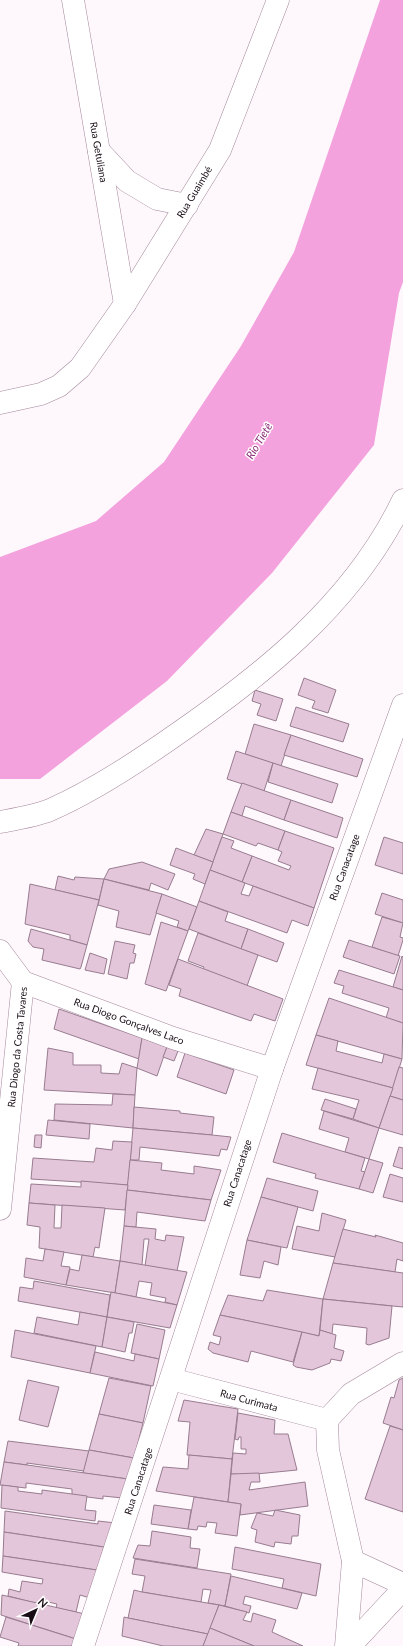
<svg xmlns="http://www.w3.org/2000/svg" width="403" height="1646" font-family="Lato,sans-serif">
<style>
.water{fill:#f4a2de}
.building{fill:#e4c6db;stroke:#987c90}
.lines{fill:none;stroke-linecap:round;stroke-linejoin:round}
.street-casing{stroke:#a5889d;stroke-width:23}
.street{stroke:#fff;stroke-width:22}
.labels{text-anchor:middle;stroke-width:3;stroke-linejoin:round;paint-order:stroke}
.street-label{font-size:10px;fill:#180d15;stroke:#fff}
.water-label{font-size:11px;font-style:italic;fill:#882b76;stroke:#fff}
</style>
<rect width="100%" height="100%" fill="#fef8fc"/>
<!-- water -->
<path class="water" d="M380 0H403V282L399 293 374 445 272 573 167 681 40 779H0V557L96 521 164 462 241 346 294 252Z"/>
<!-- building -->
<g class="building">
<path d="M304 678 336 690 328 713 312 708 315 701 298 695Z"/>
<path d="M255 690 283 699 276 721 257 715 261 704 252 701Z"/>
<path d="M296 707 349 724 343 742 290 726Z"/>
<path d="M254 724 291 735 281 766 245 754Z"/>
<path d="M291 735 363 759 357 777 284 755Z"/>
<path d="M236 751 273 763 264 791 227 779Z"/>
<path d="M273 763 338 784 332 803 268 782Z"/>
<path d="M242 783 291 800 284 820 245 806 242 816 231 812Z"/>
<path d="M291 800 343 818 337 838 284 820Z"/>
<path d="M231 812 285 831 278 850 258 843 256 846 223 834Z"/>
<path d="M206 829 223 834 213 862 194 855Z"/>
<path d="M285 831 334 848 314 908 242 882 252 856 289 870 291 866 278 861 282 852 278 850Z"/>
<path d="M222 837 234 841 231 848 252 856 242 882 210 870Z"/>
<path d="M384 837 403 843V874L375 865Z"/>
<path d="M176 848 213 862 205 884 193 879 195 874 170 865Z"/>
<path d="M142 862 175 874 168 890 151 883 149 890 104 879 109 869Z"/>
<path d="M210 870 245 883 241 894 249 896 253 886 314 908 308 926 292 920 287 933 199 901Z"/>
<path d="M58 876 74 880 75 877 104 879 99 900 55 890Z"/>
<path d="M104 879 162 894 150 935 116 927 119 911 98 905Z"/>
<path d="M30 884 99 900 87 945 70 940V935L25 924Z"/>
<path d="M382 893 403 900V923L375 914Z"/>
<path d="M162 894 197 907 188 931 177 927 179 921 156 913Z"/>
<path d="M199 901 228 912 225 921 248 929 241 949 189 929Z"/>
<path d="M382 917 403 923 400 937 403 938V940L398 956 372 947Z"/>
<path d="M161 922 188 931 166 991 145 984Z"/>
<path d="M31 929 87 945 81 967 80 969 42 960 44 949 33 947 28 941Z"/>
<path d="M248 929 284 943 277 962 241 949Z"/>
<path d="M198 933 258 955 247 986 203 969 204 967 188 961Z"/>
<path d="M349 940 400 956 394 974 343 957Z"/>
<path d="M115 941 135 945 133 953 136 954 134 963H130L127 979 108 974Z"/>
<path d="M90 953 107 959 104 974 85 970Z"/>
<path d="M402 956 403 957V990L393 987Z"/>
<path d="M178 959 283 999 275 1021 254 1014 251 1021 179 996 181 989 169 985Z"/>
<path d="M339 970 403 990V1023L386 1018 389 1008 342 993 344 986 334 983Z"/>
<path d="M329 998 403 1023 402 1059 316 1035Z"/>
<path d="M59 1009 142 1038 139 1059 54 1029Z"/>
<path d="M316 1035 338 1041 336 1051 382 1063 384 1054 402 1059 393 1088 306 1065Z"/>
<path d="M142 1038 167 1047 157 1076 137 1068Z"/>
<path d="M167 1047 178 1051 174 1061 163 1057Z"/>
<path d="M48 1048 73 1053V1065H101V1073L119 1074 122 1063 137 1068 135 1095 44 1090Z"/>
<path d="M185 1053 234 1070 226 1094 177 1077Z"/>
<path d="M399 1067 403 1068V1100L390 1096Z"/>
<path d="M318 1068 393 1088 379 1128 353 1119 359 1100 312 1089Z"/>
<path d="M113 1094 135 1095 133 1128 54 1120 55 1104 112 1105Z"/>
<path d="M390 1096 403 1100V1135L379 1128Z"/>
<path d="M325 1099 356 1109 353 1119 321 1110Z"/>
<path d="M134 1107 180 1111V1113L214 1117 212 1135 133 1128Z"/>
<path d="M324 1111 379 1128 369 1159 345 1152 349 1138 319 1129Z"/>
<path d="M48 1120 90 1124 89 1139 46 1135Z"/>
<path d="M133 1128 212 1135 231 1137 227 1150 221 1149 219 1156 140 1147 139 1160H130Z"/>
<path d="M282 1133 365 1158 361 1171 365 1172 359 1189 315 1178 316 1174 273 1162Z"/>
<path d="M35 1135H42L41 1148 34 1147Z"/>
<path d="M113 1141 132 1142 128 1185 31 1179 33 1158 94 1162 96 1148 112 1150Z"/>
<path d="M399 1147 403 1148V1169L393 1166Z"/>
<path d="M369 1159 383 1163 373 1193 359 1189Z"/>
<path d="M130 1160 162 1163 161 1170 194 1174V1166L221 1170 211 1200 127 1190Z"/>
<path d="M390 1174 403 1178V1202L383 1197Z"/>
<path d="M267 1178 318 1191 313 1211 261 1197Z"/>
<path d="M81 1181 128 1185 125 1210 29 1203 31 1184 81 1187Z"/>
<path d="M127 1190 211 1200 205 1221 137 1212 136 1227 124 1226Z"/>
<path d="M261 1197 298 1207 287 1248 247 1240Z"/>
<path d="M29 1203 55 1205 54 1228H61L62 1205 105 1208 99 1248 95 1247 93 1257 39 1248 40 1227 27 1225Z"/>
<path d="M322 1213 346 1220 335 1257 292 1249 297 1226 319 1231Z"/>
<path d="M124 1226 156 1229 155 1239 165 1241 166 1235 184 1237 177 1271 145 1266 149 1239H144L142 1265 120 1261Z"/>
<path d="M343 1229 376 1237 375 1235 403 1243V1261L397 1259 395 1272 333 1263Z"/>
<path d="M247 1240 281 1247 278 1265 264 1261 260 1278 240 1275Z"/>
<path d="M45 1249 64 1252 61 1266 70 1267 66 1285 24 1277 26 1258 43 1261Z"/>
<path d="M82 1255 120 1261 115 1293 66 1285 70 1269 79 1271Z"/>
<path d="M120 1261 187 1272 177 1305 165 1302 166 1298 150 1295 152 1283 139 1281 136 1297 115 1293Z"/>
<path d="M333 1263 403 1273V1307L323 1299Z"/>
<path d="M34 1281 110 1295 107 1317 18 1301 20 1287 33 1289Z"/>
<path d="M267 1290 323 1299 319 1336 220 1315 228 1295 263 1301Z"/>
<path d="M111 1292 177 1305 170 1328 107 1317Z"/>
<path d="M323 1299 392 1306 389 1338 369 1345 366 1344 367 1328 333 1324 332 1334 320 1330Z"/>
<path d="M80 1312 107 1317 102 1347 34 1333 37 1317 78 1325Z"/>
<path d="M220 1315 302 1332 293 1362 251 1351 248 1362 213 1353 208 1349 210 1342 219 1345 221 1337 213 1335Z"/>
<path d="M107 1317 134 1322 132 1333H129L125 1352 102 1347Z"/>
<path d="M137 1324 165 1330 159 1359 131 1353Z"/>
<path d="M15 1330 96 1346 90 1373 11 1357Z"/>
<path d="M320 1330 336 1335 334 1348 344 1351 341 1361 331 1359 330 1363 312 1370 296 1367 293 1365 302 1332 319 1336Z"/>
<path d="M95 1352 134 1361 135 1354 159 1359 153 1386 90 1373Z"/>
<path d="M109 1378 151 1386 143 1423 99 1414Z"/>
<path d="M403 1378V1430L383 1423 391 1397 394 1398 399 1380Z"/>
<path d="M28 1380 59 1387 48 1427 19 1420Z"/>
<path d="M184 1400 238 1409 232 1459 187 1455 190 1422 178 1421Z"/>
<path d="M238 1413 275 1420 274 1434H288L297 1470 246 1475 231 1474 233 1453 246 1454V1449H241V1437H239L238 1440 235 1439Z"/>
<path d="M99 1414 143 1423 134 1458 89 1450Z"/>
<path d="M390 1426 403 1430V1512L365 1499Z"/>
<path d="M8 1441 89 1451 84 1471 27 1463V1465L4 1462Z"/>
<path d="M89 1450 134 1458 128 1479 83 1473Z"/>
<path d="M189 1455 232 1459 228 1502 156 1491 163 1467 188 1469Z"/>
<path d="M4 1462 27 1465 128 1479 123 1498 103 1496V1499L72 1495V1489L26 1483V1488L0 1485Z"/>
<path d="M259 1473 260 1482H251L249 1490 305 1482 308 1506 240 1515 241 1504 228 1502 231 1474Z"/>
<path d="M2 1485 18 1487V1491L42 1494V1490L87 1496 85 1510 96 1511 95 1521 1 1508Z"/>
<path d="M194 1497 241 1504 237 1536 215 1533 217 1523 207 1522 206 1527 198 1526 197 1530 188 1529Z"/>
<path d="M154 1505 191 1510 188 1529 151 1524Z"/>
<path d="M275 1510 300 1515 298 1536H292L291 1544 275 1542 274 1547 255 1542 257 1530 251 1528 257 1513 273 1516Z"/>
<path d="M5 1511 98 1524V1521L116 1523 108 1547H104L4 1532Z"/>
<path d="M152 1531 191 1537 190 1548 200 1549 197 1568 133 1558 138 1545 150 1546Z"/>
<path d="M4 1532 104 1547 97 1570 3 1556Z"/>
<path d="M235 1547 321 1564 316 1596 282 1588 284 1579 232 1569Z"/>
<path d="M3 1556 97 1570 90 1598 80 1595 76 1612 56 1608 57 1604 44 1601 43 1605 8 1596 9 1589 20 1592 22 1581 42 1584 43 1579 2 1572Z"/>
<path d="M135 1559 231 1574 225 1606 208 1603 211 1590 203 1589 201 1602 142 1592 145 1576 132 1574Z"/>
<path d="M231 1576 302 1593 297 1609 245 1596 243 1604 251 1606 249 1613 225 1606Z"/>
<path d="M134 1590 142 1592 219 1605 208 1634 128 1618Z"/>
<path d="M2 1595 85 1614 76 1639 1 1615Z"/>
<path d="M219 1605 247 1612 243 1620 251 1622 253 1613 276 1620 272 1632 303 1646H254L210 1628Z"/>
<path d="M6 1617 76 1639 74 1646H18L19 1643 0 1637Z"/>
<path d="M124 1617 128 1618 208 1634 203 1646H163L122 1636Z"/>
<path d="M210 1628 254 1646H203Z"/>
</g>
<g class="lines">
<defs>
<g id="street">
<path d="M73 0 125 304"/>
<path d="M99 151 127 181 157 199 187 205"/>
<path d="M0 403 41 394 59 386 80 368 125 304 220 150 278 0"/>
<path d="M0 822C16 819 35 816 50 810 91 792 128 768 164 743 258 679 353 605 403 500"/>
<path d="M0 951 23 982 173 1038 272 1069"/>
<path d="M0 1209 23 982"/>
<path d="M171 1379 327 1420"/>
<path d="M353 1561 403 1584"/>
<path d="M83 1646 272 1069 403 705"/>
<path d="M346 1646 353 1561 328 1450 327 1420 351 1394 403 1363"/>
<path d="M350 1646 403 1589"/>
</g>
</defs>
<!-- street casing -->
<use href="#street" class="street-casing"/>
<!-- street -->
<use href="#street" class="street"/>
</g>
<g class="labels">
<!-- street labels -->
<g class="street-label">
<text transform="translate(99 152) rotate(80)" y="4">Rua Getuliana</text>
<text transform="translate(194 192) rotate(-59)" y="4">Rua Guaimbé</text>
<text transform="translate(344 867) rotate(-70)" y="4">Rua Canacatage</text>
<text transform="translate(129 1021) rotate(20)" y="4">Rua Diogo Gonçalves Laco</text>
<text transform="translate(17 1047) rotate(-84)" y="4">Rua Diogo da Costa Tavares</text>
<text transform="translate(237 1173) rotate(-72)" y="4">Rua Canacatage</text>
<text transform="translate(249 1400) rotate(15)" y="4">Rua Curimata</text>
<text transform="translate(138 1481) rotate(-72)" y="4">Rua Canacatage</text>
</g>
<!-- water labels -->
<g class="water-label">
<text transform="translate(259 441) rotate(-59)" y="4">Rio Tietê</text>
</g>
</g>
<!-- north arrow -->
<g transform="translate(36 1610) rotate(44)" stroke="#ffffff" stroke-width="3" paint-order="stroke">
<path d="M0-3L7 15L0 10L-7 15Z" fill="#180d15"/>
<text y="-6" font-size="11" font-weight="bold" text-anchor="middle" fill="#180d15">N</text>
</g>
</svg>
